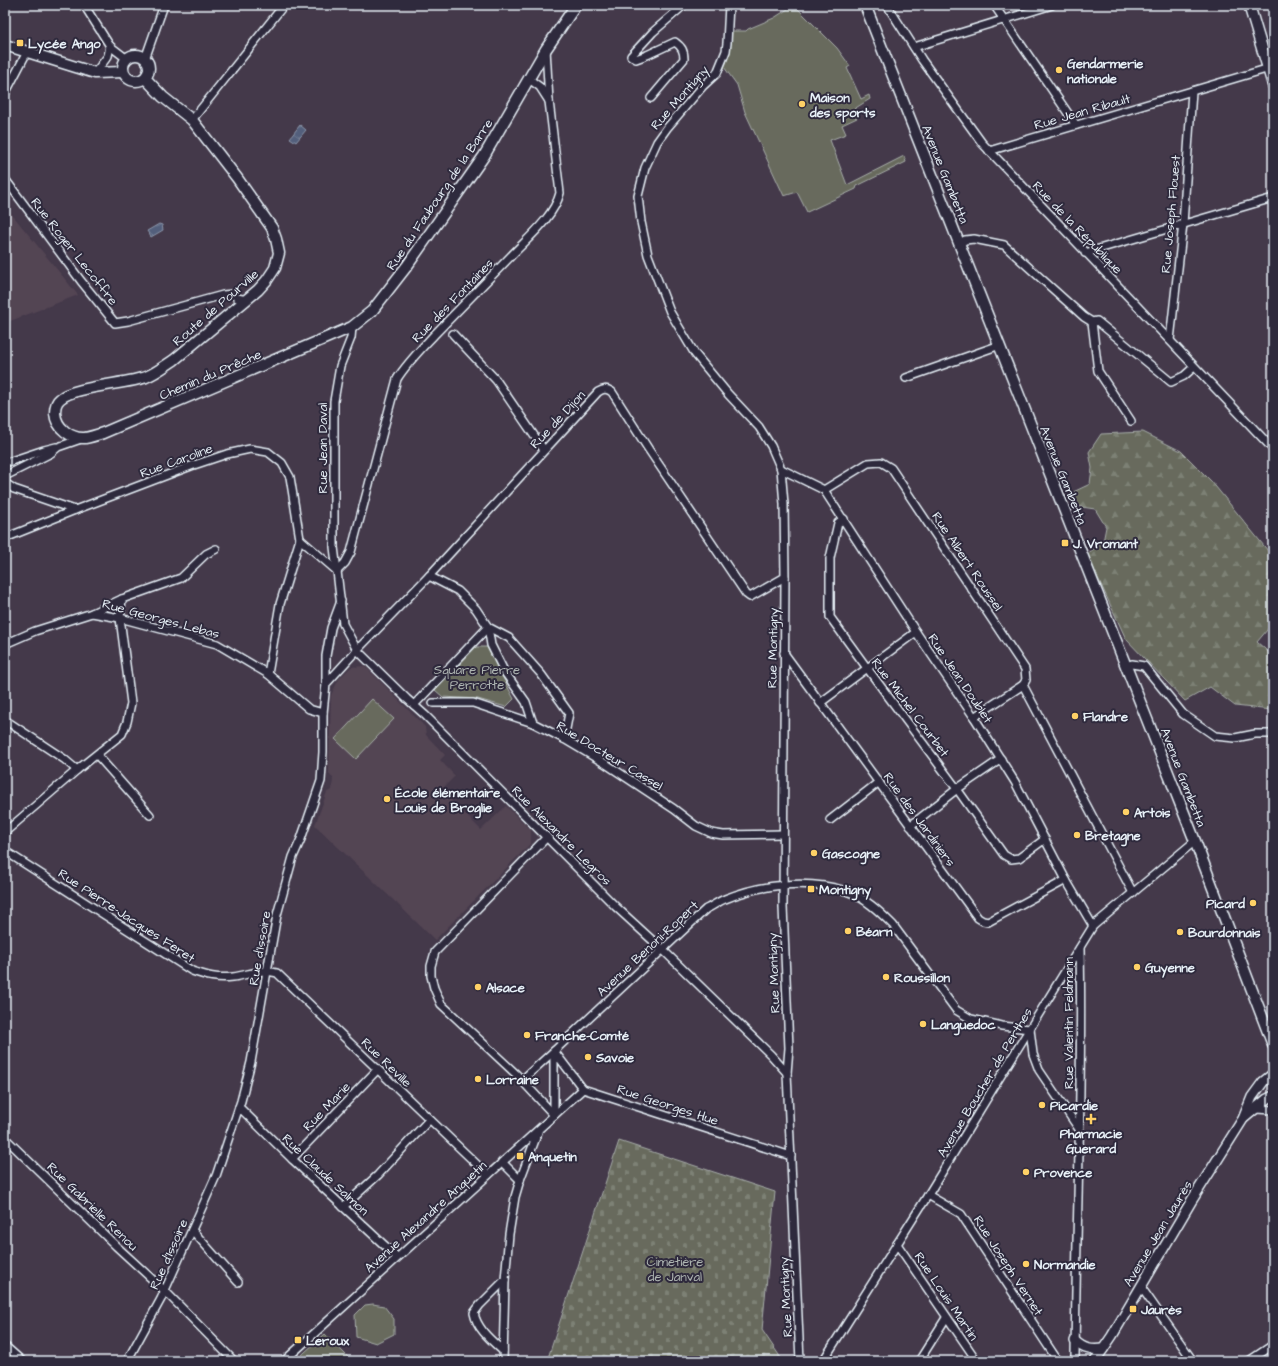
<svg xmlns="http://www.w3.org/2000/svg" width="1278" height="1366" font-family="'Architects Daughter',sans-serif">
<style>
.built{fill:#534453}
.green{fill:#676b5d;stroke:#a8aeaa}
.forest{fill:url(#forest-firs);stroke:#a8aeaa}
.cemetery{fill:url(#cemetery-stones);stroke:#a8aeaa}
.water{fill:url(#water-waves);stroke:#8e99ad}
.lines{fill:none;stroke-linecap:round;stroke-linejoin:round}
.minor-casing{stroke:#e8f1f8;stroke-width:10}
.tertiary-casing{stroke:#e8f1f8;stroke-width:12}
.secondary-casing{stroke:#e8f1f8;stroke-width:13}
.minor{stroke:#2f2a3d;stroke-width:7}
.tertiary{stroke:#2f2a3d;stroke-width:9}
.secondary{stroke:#2f2a3d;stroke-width:10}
.poi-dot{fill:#ffd166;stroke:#2f2a3d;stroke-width:1.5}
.labels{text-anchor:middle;stroke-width:4;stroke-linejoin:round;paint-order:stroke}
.poi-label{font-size:13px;font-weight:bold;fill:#e8f1f8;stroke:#2f2a3d;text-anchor:start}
.street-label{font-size:13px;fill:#e8f1f8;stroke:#2f2a3d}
.park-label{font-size:13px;fill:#aeb5b2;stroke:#2f2a3d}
</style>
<defs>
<pattern id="forest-firs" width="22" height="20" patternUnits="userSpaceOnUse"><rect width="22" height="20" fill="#676b5d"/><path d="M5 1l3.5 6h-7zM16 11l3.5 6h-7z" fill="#7d8175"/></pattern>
<pattern id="cemetery-stones" width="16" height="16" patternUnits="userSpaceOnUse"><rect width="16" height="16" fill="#676b5d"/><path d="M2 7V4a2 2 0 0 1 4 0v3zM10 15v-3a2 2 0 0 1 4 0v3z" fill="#7d8175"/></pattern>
<pattern id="water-waves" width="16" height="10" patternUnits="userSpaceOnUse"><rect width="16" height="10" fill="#525f7b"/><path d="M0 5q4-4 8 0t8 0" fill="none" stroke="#6b768e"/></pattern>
</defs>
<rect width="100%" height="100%" fill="#44394a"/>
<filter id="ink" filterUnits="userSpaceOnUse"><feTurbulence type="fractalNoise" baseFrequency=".025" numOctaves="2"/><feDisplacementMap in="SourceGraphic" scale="8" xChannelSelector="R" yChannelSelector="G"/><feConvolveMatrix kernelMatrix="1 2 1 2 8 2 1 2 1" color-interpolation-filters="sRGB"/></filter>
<g filter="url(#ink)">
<!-- built -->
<g class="built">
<path d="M5 206 78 295 5 323Z"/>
<path d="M365 666 425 727 426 735 445 755 440 760 455 776 441 790 481 830 506 806 531 830V843L435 940 315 825 327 792 332 790 333 778 329 773 331 695 339 679 351 667Z"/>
</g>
<!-- green -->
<g class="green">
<path d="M794 5 837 48 850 66 847 68 861 99 869 95 870 99 854 109 857 118 842 125 846 134 830 140 847 185 904 156 906 162 857 186 856 189 807 212 797 192 784 196 745 112 737 85 724 67C730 56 731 44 731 31H746L748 29 774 18Z"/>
<path d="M476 647H487L514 699 506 707 478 699 443 697 435 690Z"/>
<path d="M372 699 394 719 356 759 335 739Z"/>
<path d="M373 1304 384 1306 394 1319V1334L376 1343 356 1337 355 1315 365 1305Z"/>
<path d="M325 1334 348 1357 344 1361H295Z"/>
</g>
<!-- forest -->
<path class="forest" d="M1143 432 1181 451 1211 481 1273 557V623L1257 642 1273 656V708L1271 710 1235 706 1210 687 1185 701 1126 639 1087 554 1103 542 1106 527 1095 509 1075 506 1067 495 1090 484 1092 468 1089 452 1101 434Z"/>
<!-- cemetery -->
<path class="cemetery" d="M619 1141 775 1192 762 1330 783 1361H547Z"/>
<!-- water -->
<g class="water">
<path d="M300 125 306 130 296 142 290 138Z"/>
<path d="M159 224 162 225 163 230 151 237 147 231Z"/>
</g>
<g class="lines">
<defs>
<g id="minor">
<path d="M84 5 110 46 127 59"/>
<path d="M729 5 727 43 726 51 717 73 703 86 667 128 657 142 645 168 638 196 641 222 648 255 670 312 695 354 728 394 759 427 771 446 781 469 784 504 785 577 783 907 789 1048 787 1073 800 1361"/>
<path d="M887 5 922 60 982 143 1273 449"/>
<path d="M994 5 1076 125"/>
<path d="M914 47 1052 5"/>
<path d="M145 59 164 5"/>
<path d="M95 73 108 56 110 46"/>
<path d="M529 79 540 87 549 101"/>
<path d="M5 94 27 52"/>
<path d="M651 98 684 59C684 51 682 47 675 42L647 55 636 59 631 56 653 32 684 5"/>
<path d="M192 120 284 5"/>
<path d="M989 151 1273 67"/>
<path d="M5 179 81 281 115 323 128 321 223 295 233 294 237 298 247 300"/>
<path d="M960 244 965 240 974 239 1004 245 1084 317 1092 322 1097 321 1171 382 1184 376 1194 367"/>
<path d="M1085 253 1273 198"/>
<path d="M1092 322 1098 371 1131 421"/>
<path d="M453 334 496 380 544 450"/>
<path d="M1170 340 1183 224 1192 91"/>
<path d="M906 378 1000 345"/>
<path d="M5 463 44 450 56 447"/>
<path d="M781 469 824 490 916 632 974 717 1015 782 1066 880 1093 926"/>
<path d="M5 476 51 453 58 447 81 439"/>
<path d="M5 483 14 489 75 510 191 466 227 454 250 449 268 452 282 463 290 477 300 539 280 604 268 674"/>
<path d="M824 490 868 463 881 462 891 468 1025 669 1026 680 1023 685 974 717"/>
<path d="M844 519 838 523 830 558V617L867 668 957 789 1004 855 1011 859 1019 858 1045 839"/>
<path d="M5 538 75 510"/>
<path d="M300 539 337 571 343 624 357 650 407 699 425 715 616 907 663 950 771 1055 787 1073"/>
<path d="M337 571 345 563 351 552 397 379C407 363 421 349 434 335 459 309 485 283 510 257 527 239 554 217 560 193L549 101 546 49"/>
<path d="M337 571 334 547V401L340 366 351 338 352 327"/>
<path d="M429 576 458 591 476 609 488 627 509 638 541 674 569 713 564 739"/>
<path d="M92 613 120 618 217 644 268 674 309 709 323 713"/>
<path d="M488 627 491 645 504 671 526 702 533 723"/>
<path d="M5 644 35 631 92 613 122 599 181 578 206 554 216 549"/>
<path d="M784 653 978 918 983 921 988 922 1066 880"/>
<path d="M1126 666 1132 664 1144 666 1183 714 1215 736 1235 738 1255 734H1273"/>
<path d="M326 684 357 650 429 576 598 392C603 389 606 388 612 392L649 450 746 594 750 597 785 577"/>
<path d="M1023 685 1133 893"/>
<path d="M433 703H473L533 723 564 739 606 764 674 809 696 826 711 833 723 835 783 834"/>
<path d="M820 703 916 632"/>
<path d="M414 705 488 627"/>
<path d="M5 720 64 759 77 770"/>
<path d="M97 755 150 815"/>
<path d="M830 820 879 782"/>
<path d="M910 826 957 789 1001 759"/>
<path d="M5 832 77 770 122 734 127 722 131 703 120 618 122 599"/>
<path d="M547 837 435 952 431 966V976L434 988 441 1004 516 1074 554 1115"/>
<path d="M5 851 192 971C207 976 217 979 233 977 250 975 259 968 277 973L488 1175"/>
<path d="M1030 1029 1033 1054 1039 1070 1079 1129"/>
<path d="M522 1080 554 1051 583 1089 791 1156"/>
<path d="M239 1107 292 1159 397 1257"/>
<path d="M1256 1109 1273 1110"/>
<path d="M554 1115V1051L706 909C713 906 719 901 725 899 762 884 808 879 846 891 864 897 879 911 893 925L956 1010 971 1019 1002 1026 1030 1029"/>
<path d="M5 1138 116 1246 165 1291 234 1361"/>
<path d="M292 1159 377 1070"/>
<path d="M502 1162 520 1180"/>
<path d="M928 1195 961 1214 1058 1361"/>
<path d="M343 1207 378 1175 429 1120"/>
<path d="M192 1230 238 1282"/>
<path d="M897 1244 977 1361"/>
<path d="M1141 1287 1193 1361"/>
<path d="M5 1346 22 1361"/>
<path d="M503 1351C491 1340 477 1329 474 1313L480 1305 505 1280"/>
<path d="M127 1361 161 1299 191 1232 216 1176 241 1101 251 1062 277 915 293 857 301 839 321 781 323 752V713L326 684V656L331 628 341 601"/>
<path d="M284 1361 583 1089"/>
<path d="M503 1361 505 1280 509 1234 515 1197 520 1180 538 1132"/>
<path d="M823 1361 928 1195 997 1082 1093 926 1195 841"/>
<path d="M919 1361 946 1318"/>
<path d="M1075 1361C1076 1223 1083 1086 1080 948"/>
<path d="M1249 1361 1273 1345"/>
</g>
<g id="tertiary">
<path d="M1244 1118 1267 1099 1273 1096"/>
<path d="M1075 1341C1084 1350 1092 1350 1103 1349"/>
<path d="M1095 1361 1112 1336 1192 1200 1243 1119 1252 1097 1263 1082 1273 1074"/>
</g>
<g id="secondary">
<path d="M865 5 1195 841 1273 1045"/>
<path d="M1249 5 1273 85"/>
<path d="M5 45 95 73 123 72"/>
<circle cx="136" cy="68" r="13"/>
<path d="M145 78 163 97 192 120 237 178 272 228 276 239 279 253 275 268 267 280 258 290 174 360C165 366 156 373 146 377 126 384 72 387 60 399 56 402 55 408 55 413 56 428 71 439 85 438 91 437 97 435 103 433L352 327 372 311 407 266 484 156 546 49 576 5"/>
</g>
</defs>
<!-- minor casing -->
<use href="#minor" class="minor-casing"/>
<!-- tertiary casing -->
<use href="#tertiary" class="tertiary-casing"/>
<!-- secondary casing -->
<use href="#secondary" class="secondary-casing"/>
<!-- minor -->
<use href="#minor" class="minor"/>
<!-- tertiary -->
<use href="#tertiary" class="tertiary"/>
<!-- secondary -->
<use href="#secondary" class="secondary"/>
</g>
</g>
<!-- markers -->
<g class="poi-dot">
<rect x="16" y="39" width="8" height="8" rx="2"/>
<circle cx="1059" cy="70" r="4"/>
<circle cx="802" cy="104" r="4"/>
<rect x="1061" y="539" width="8" height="8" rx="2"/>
<circle cx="1075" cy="716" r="4"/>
<circle cx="387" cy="799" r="4"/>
<circle cx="1126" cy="812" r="4"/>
<circle cx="1077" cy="835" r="4"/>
<circle cx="814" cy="853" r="4"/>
<rect x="807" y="885" width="8" height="8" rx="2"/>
<circle cx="1253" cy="903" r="4"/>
<circle cx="848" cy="931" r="4"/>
<circle cx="1180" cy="932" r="4"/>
<circle cx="1137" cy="967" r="4"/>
<circle cx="886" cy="977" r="4"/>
<circle cx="478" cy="987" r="4"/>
<circle cx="923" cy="1024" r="4"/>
<circle cx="527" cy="1035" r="4"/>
<circle cx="588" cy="1057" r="4"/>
<circle cx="478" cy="1079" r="4"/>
<circle cx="1042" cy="1105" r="4"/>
<path d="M1089 1113h4v4h4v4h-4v4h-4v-4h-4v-4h4z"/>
<rect x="516" y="1152" width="8" height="8" rx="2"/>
<circle cx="1026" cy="1172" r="4"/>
<circle cx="1026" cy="1264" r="4"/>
<rect x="1129" y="1305" width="8" height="8" rx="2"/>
<rect x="294" y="1336" width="8" height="8" rx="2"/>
</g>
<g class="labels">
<!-- poi labels -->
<g class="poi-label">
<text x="28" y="48">Lycée Ango</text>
<text x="1067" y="68">Gendarmerie<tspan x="1067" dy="15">nationale</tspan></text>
<text x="810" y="102">Maison<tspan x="810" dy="15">des sports</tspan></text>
<text x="1073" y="548">J. Vromant</text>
<text x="1083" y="721">Flandre</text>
<text x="395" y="797">École élémentaire<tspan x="395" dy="15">Louis de Broglie</tspan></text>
<text x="1134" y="817">Artois</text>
<text x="1085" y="840">Bretagne</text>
<text x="822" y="858">Gascogne</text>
<text x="819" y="894">Montigny</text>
<text x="1245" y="908" text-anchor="end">Picard</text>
<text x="856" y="936">Béarn</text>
<text x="1188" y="937">Bourdonnais</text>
<text x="1145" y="972">Guyenne</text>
<text x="894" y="982">Roussillon</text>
<text x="486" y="992">Alsace</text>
<text x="931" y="1029">Languedoc</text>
<text x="535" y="1040">Franche-Comté</text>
<text x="596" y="1062">Savoie</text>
<text x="486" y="1084">Lorraine</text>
<text x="1050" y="1110">Picardie</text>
<text x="1091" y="1138" text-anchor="middle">Pharmacie<tspan x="1091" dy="15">Guerard</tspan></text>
<text x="528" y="1161">Anquetin</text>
<text x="1034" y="1177">Provence</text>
<text x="1034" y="1269">Normandie</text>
<text x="1141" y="1314">Jaurès</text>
<text x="306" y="1345">Leroux</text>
</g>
<!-- street labels -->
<g class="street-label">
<text transform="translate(679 97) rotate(-49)" y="5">Rue Montigny</text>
<text transform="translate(1082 111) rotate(-16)" y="5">Rue Jean Ribault</text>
<text transform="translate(946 174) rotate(68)" y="5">Avenue Gambetta</text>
<text transform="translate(439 194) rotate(-56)" y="5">Rue du Faubourg de la Barre</text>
<text transform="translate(1170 214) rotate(-85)" y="5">Rue Joseph Flouest</text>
<text transform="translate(1078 227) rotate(46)" y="5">Rue de la République</text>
<text transform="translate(75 251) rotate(52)" y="5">Rue Roger Lecoffre</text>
<text transform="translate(452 300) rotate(-46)" y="5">Rue des Fontaines</text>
<text transform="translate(215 307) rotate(-41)" y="5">Route de Pourville</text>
<text transform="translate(210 374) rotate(-23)" y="5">Chemin du Prêche</text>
<text transform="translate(557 419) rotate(-47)" y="5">Rue de Dijon</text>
<text transform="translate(322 448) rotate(-90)" y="5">Rue Jean Daval</text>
<text transform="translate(176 460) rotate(-20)" y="5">Rue Caroline</text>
<text transform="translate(1064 475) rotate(68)" y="5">Avenue Gambetta</text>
<text transform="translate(968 561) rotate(56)" y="5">Rue Albert Roussel</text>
<text transform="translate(161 618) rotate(15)" y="5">Rue Georges Lebas</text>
<text transform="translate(772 648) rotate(-89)" y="5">Rue Montigny</text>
<text transform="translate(961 678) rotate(56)" y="5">Rue Jean Doublet</text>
<text transform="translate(911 707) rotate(53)" y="5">Rue Michel Courbet</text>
<text transform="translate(610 755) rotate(31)" y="5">Rue Docteur Cassel</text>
<text transform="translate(1184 777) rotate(69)" y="5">Avenue Gambetta</text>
<text transform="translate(920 819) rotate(54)" y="5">Rue des Jardiniers</text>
<text transform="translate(562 835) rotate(45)" y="5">Rue Alexandre Legros</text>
<text transform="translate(127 915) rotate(33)" y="5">Rue Pierre-Jacques Feret</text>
<text transform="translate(259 948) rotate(-80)" y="5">Rue d'Issoire</text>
<text transform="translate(647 948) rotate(-43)" y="5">Avenue Benoni-Ropert</text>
<text transform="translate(773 973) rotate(-92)" y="5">Rue Montigny</text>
<text transform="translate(1068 1023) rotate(-90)" y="5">Rue Valentin Feldmann</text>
<text transform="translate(387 1062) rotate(44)" y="5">Rue Reville</text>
<text transform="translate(984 1082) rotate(-59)" y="5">Avenue Boucher de Perthes</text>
<text transform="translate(668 1104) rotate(18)" y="5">Rue Georges Hue</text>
<text transform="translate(326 1106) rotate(-46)" y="5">Rue Marie</text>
<text transform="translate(326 1174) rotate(43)" y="5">Rue Claude Salmon</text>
<text transform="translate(93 1206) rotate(44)" y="5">Rue Gabrielle Renou</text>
<text transform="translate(425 1216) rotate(-42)" y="5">Avenue Alexandre Anquetin</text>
<text transform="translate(1157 1233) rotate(-59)" y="5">Avenue Jean Jaurès</text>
<text transform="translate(168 1254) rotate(-66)" y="5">Rue d'Issoire</text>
<text transform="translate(1009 1265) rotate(57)" y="5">Rue Joseph Vernet</text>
<text transform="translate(947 1296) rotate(56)" y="5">Rue Louis Martin</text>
<text transform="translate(785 1297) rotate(-93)" y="5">Rue Montigny</text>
</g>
<!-- park labels -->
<g class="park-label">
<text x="477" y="674">Square Pierre<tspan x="477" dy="15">Perrotte</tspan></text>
<text x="675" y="1266">Cimetière<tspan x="675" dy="15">de Janval</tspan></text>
</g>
</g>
<!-- margin -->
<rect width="1278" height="1366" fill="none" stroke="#2f2a3d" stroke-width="20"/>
<rect x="10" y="10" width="1258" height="1346" fill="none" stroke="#e8f1f8" stroke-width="1.5" filter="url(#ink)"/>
</svg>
